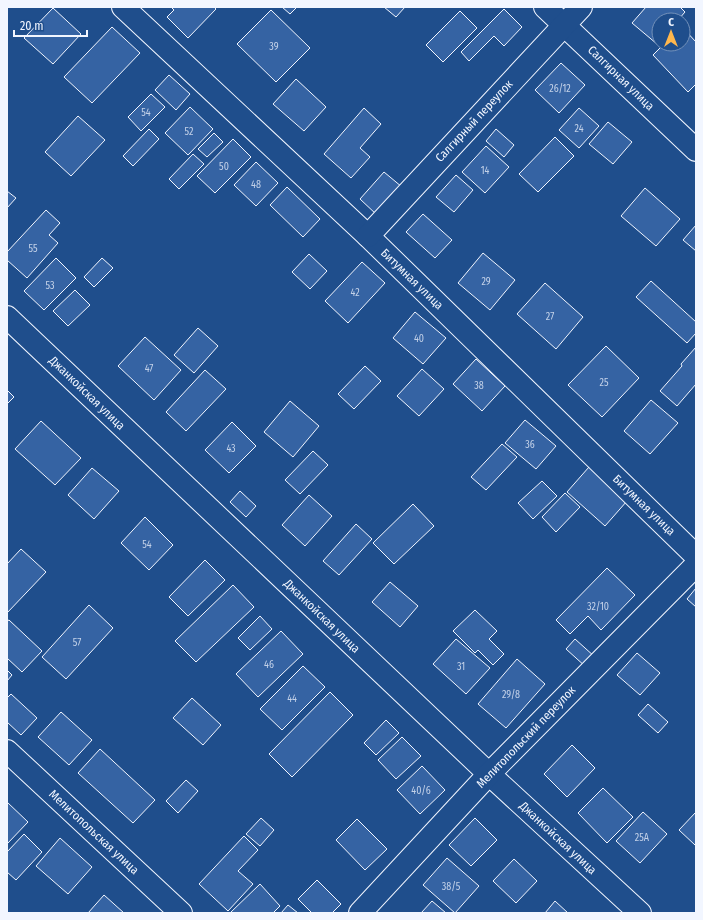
<svg xmlns="http://www.w3.org/2000/svg" width="703" height="920" font-family="'Fira Sans Condensed',sans-serif">
<style>
.building{fill:#3563a3;stroke:#f2f6ff}
.lines{fill:none;stroke-linecap:round;stroke-linejoin:round}
.street-casing{stroke:#f2f6ff;stroke-width:24}
.street{stroke:#1f4e8c;stroke-width:22}
.labels{text-anchor:middle;stroke-width:3;stroke-linejoin:round;paint-order:stroke}
.number-label{font-size:10px;fill:#c3d1e8}
.street-label{font-size:12px;fill:#f2f6ff;stroke:#1f4e8c}
</style>
<rect width="100%" height="100%" fill="#1f4e8c"/>
<!-- building -->
<g class="building">
<path d="M171 7H214L216 9 188 38 167 17 174 10Z"/>
<path d="M282 7H297L290 14Z"/>
<path d="M384 7H405L396 17Z"/>
<path d="M646 7H680L685 12 678 20H659V42L657 44 632 23Z"/>
<path d="M53 8 81 34 53 64 24 38Z"/>
<path d="M504 9 522 27 504 46 494 36 469 61 461 52Z"/>
<path d="M271 10 310 48 276 82 237 44Z"/>
<path d="M460 11 477 28 443 62 426 45Z"/>
<path d="M112 27 140 53 92 103 64 77Z"/>
<path d="M683 28 696 42V84L688 92 653 55 664 44H683Z"/>
<path d="M561 63 585 85 559 113 535 90Z"/>
<path d="M169 75 190 94 176 110 155 90Z"/>
<path d="M296 79 326 107 304 131 273 104Z"/>
<path d="M151 94 165 107 141 131 128 117Z"/>
<path d="M190 107 213 129 188 155 165 133Z"/>
<path d="M364 108 381 124 360 148 370 157 351 178 324 154Z"/>
<path d="M579 108 599 126 579 148 559 130Z"/>
<path d="M78 116 105 140 71 176 45 152Z"/>
<path d="M608 122 632 142 613 164 589 144Z"/>
<path d="M149 129 159 139 133 166 123 156Z"/>
<path d="M496 129 514 145 504 157 486 141Z"/>
<path d="M214 133 223 142 207 157 198 149Z"/>
<path d="M555 137 574 156 538 192 519 174Z"/>
<path d="M233 139 251 157 215 193 197 176Z"/>
<path d="M486 146 509 167 485 193 462 172Z"/>
<path d="M193 154 204 164 179 189 169 179Z"/>
<path d="M256 162 278 183 256 206 234 185Z"/>
<path d="M384 172 402 187 377 215 360 199Z"/>
<path d="M456 175 473 190 454 212 436 197Z"/>
<path d="M287 187 320 219 303 237 270 205Z"/>
<path d="M645 188 680 219 656 246 621 216Z"/>
<path d="M7 191 16 198 7 208Z"/>
<path d="M46 210 60 223 49 235 58 243 27 278 7 260V252Z"/>
<path d="M423 214 452 240 435 258 406 232Z"/>
<path d="M696 225V251L683 240Z"/>
<path d="M483 253 515 280 490 310 458 283Z"/>
<path d="M309 254 327 271 310 289 292 272Z"/>
<path d="M56 258 76 278 44 310 24 291Z"/>
<path d="M102 258 113 268 94 287 84 277Z"/>
<path d="M362 262 385 283 348 323 325 301Z"/>
<path d="M651 281 696 322V333L687 343 636 297Z"/>
<path d="M545 283 583 317 556 349 517 314Z"/>
<path d="M75 290 90 305 68 326 53 311Z"/>
<path d="M415 312 446 338 423 364 393 338Z"/>
<path d="M198 328 218 346 194 373 174 355Z"/>
<path d="M145 337 181 370 154 400 118 366Z"/>
<path d="M606 346 639 378 602 417 568 385Z"/>
<path d="M696 347V384L677 406 660 391 682 366 681 364Z"/>
<path d="M476 359 505 386 482 411 453 384Z"/>
<path d="M365 366 381 381 354 409 338 394Z"/>
<path d="M422 369 444 389 419 416 397 396Z"/>
<path d="M205 370 226 389 186 431 166 412Z"/>
<path d="M7 390 14 397 7 404Z"/>
<path d="M651 400 678 423 650 454 624 431Z"/>
<path d="M290 401 319 426 293 457 264 432Z"/>
<path d="M525 420 556 446 536 469 505 443Z"/>
<path d="M41 421 81 458 55 485 15 449Z"/>
<path d="M232 422 256 446 229 473 205 450Z"/>
<path d="M502 444 517 457 486 490 471 477Z"/>
<path d="M313 451 328 465 300 494 285 480Z"/>
<path d="M589 467 627 501 605 526 567 492Z"/>
<path d="M92 468 119 491 94 519 68 495Z"/>
<path d="M542 481 557 496 533 519 518 503Z"/>
<path d="M240 491 256 506 246 517 230 502Z"/>
<path d="M565 493 580 507 556 532 542 517Z"/>
<path d="M309 495 332 516 305 546 282 525Z"/>
<path d="M413 504 434 526 394 564 373 543Z"/>
<path d="M145 517 173 545 149 570 121 543Z"/>
<path d="M356 524 372 539 339 575 323 561Z"/>
<path d="M21 549 46 572 7 613V564Z"/>
<path d="M205 560 225 580 188 616 169 597Z"/>
<path d="M607 568 635 595 601 630 588 616 570 634 556 620Z"/>
<path d="M390 582 418 606 400 627 372 602Z"/>
<path d="M233 585 254 607 196 662 175 641Z"/>
<path d="M696 588V607L687 599Z"/>
<path d="M89 605 113 628 66 679 42 657Z"/>
<path d="M475 610 497 631 489 639 504 654 493 665 478 650 475 653 453 631Z"/>
<path d="M260 616 272 629 250 650 238 638Z"/>
<path d="M9 620 42 651 22 672 7 658V621Z"/>
<path d="M281 631 303 654 258 697 236 674Z"/>
<path d="M456 639 490 668 466 694 433 664Z"/>
<path d="M575 639 595 657 586 667 566 649Z"/>
<path d="M637 653 660 673 640 695 617 675Z"/>
<path d="M517 659 545 684 506 728 478 704Z"/>
<path d="M303 666 325 687 282 730 260 709Z"/>
<path d="M7 670 12 675 7 681Z"/>
<path d="M330 692 353 715 292 777 269 754Z"/>
<path d="M11 694 37 718 21 735 7 722V698Z"/>
<path d="M192 698 221 725 203 745 173 718Z"/>
<path d="M648 704 668 722 658 733 638 715Z"/>
<path d="M61 712 92 740 69 765 38 737Z"/>
<path d="M386 720 399 733 376 755 364 743Z"/>
<path d="M402 737 421 756 396 779 378 760Z"/>
<path d="M572 745 595 768 567 797 544 774Z"/>
<path d="M100 749 155 800 133 823 78 773Z"/>
<path d="M422 766 445 790 420 814 397 790Z"/>
<path d="M186 780 198 791 178 813 166 801Z"/>
<path d="M603 788 633 817 607 843 578 813Z"/>
<path d="M7 802 28 822 7 844Z"/>
<path d="M643 812 667 834 640 863 616 841Z"/>
<path d="M696 812V843L695 845 679 830Z"/>
<path d="M261 818 274 830 260 846 246 834Z"/>
<path d="M475 818 497 840 471 866 449 845Z"/>
<path d="M357 819 387 849 365 870 336 840Z"/>
<path d="M24 834 42 852 16 880 7 872V852Z"/>
<path d="M244 836 258 850 238 871 253 884 228 911 199 884Z"/>
<path d="M60 838 92 867 68 894 36 866Z"/>
<path d="M447 858 479 886 455 913 423 885Z"/>
<path d="M514 859 537 881 516 903 493 881Z"/>
<path d="M317 880 341 904 332 913H312L298 899Z"/>
<path d="M260 884 280 906 273 913H230Z"/>
<path d="M104 895 124 913H88Z"/>
<path d="M432 901 446 913H421Z"/>
<path d="M555 901 568 913H545Z"/>
<path d="M288 905 298 913H281Z"/>
</g>
<g class="lines">
<defs>
<g id="street">
<path d="M123 7 368 236 696 556"/>
<path d="M545 7 696 150"/>
<path d="M368 236 581 7"/>
<path d="M7 317 489 774 640 913"/>
<path d="M7 751 181 913"/>
<path d="M360 913 489 774 696 565"/>
</g>
</defs>
<!-- street casing -->
<use href="#street" class="street-casing"/>
<!-- street -->
<use href="#street" class="street"/>
</g>
<g class="labels">
<!-- number labels -->
<g class="number-label">
<text x="274" y="50">39</text>
<text x="560" y="92">26/12</text>
<text x="146" y="116">54</text>
<text x="579" y="132">24</text>
<text x="189" y="135">52</text>
<text x="224" y="170">50</text>
<text x="485" y="174">14</text>
<text x="256" y="188">48</text>
<text x="33" y="252">55</text>
<text x="486" y="285">29</text>
<text x="50" y="289">53</text>
<text x="355" y="296">42</text>
<text x="550" y="320">27</text>
<text x="419" y="342">40</text>
<text x="149" y="372">47</text>
<text x="604" y="386">25</text>
<text x="479" y="389">38</text>
<text x="530" y="448">36</text>
<text x="231" y="452">43</text>
<text x="147" y="548">54</text>
<text x="598" y="610">32/10</text>
<text x="77" y="646">57</text>
<text x="269" y="668">46</text>
<text x="461" y="670">31</text>
<text x="511" y="698">29/8</text>
<text x="292" y="702">44</text>
<text x="421" y="794">40/6</text>
<text x="642" y="841">25А</text>
<text x="451" y="890">38/5</text>
</g>
<!-- street labels -->
<g class="street-label">
<text transform="translate(621 78) rotate(44)" y="4">Салгирная улица</text>
<text transform="translate(474 121) rotate(-47)" y="4">Салгирный переулок</text>
<text transform="translate(412 279) rotate(44)" y="4">Битумная улица</text>
<text transform="translate(87 393) rotate(44)" y="4">Джанкойская улица</text>
<text transform="translate(644 505) rotate(44)" y="4">Битумная улица</text>
<text transform="translate(322 616) rotate(44)" y="4">Джанкойская улица</text>
<text transform="translate(526 737) rotate(-46)" y="4">Мелитопольский переулок</text>
<text transform="translate(94 832) rotate(43)" y="4">Мелитопольская улица</text>
<text transform="translate(558 838) rotate(43)" y="4">Джанкойская улица</text>
</g>
</g>
<!-- border -->
<rect width="703" height="920" fill="none" stroke="#f2f6ff" stroke-width="16"/>
<!-- north arrow -->
<g transform="translate(671 32)"><circle r="19" fill="#1f4e8c" stroke="#7391ba"/>
<path d="M0-3L7 15L0 10L-7 15Z" fill="#ffb74d"/>
<text y="-6" font-size="11" font-weight="bold" text-anchor="middle" fill="#f2f6ff">С</text>
</g>
<!-- scale -->
<path d="M14 30v6h73v-6" fill="none" stroke="#f2f6ff" stroke-width="2"/>
<text x="20" y="30" font-size="12" fill="#f2f6ff" stroke="#1f4e8c" stroke-width="3" paint-order="stroke">20 m</text>
</svg>
